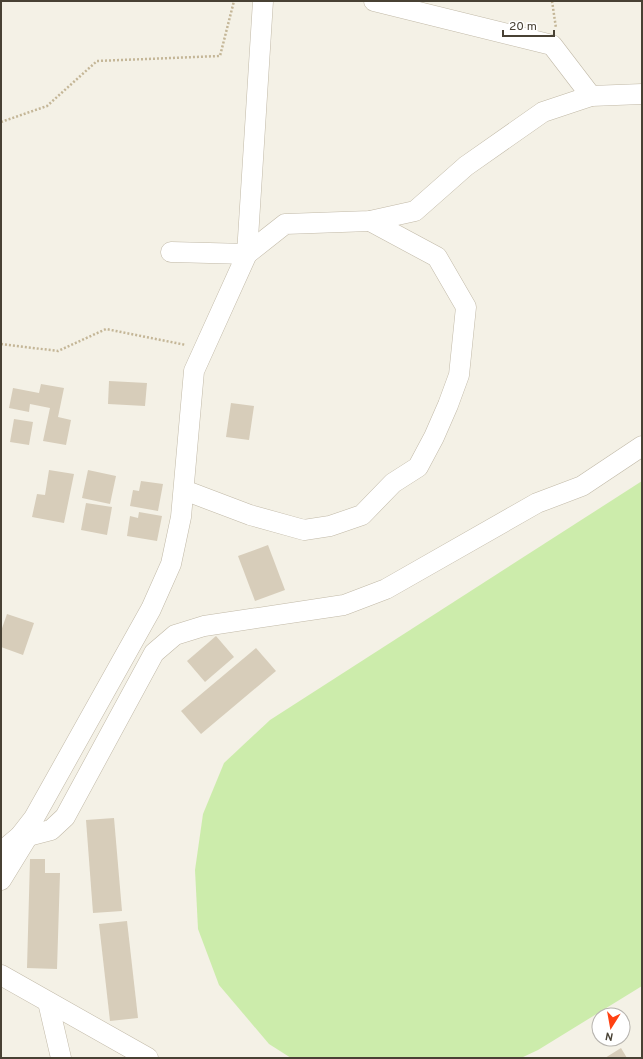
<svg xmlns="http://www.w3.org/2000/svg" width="643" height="1059" font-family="Overpass,sans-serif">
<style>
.green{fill:#ccecab}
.building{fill:#d7cdba}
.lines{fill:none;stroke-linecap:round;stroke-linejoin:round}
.minor-casing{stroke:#c1b9a7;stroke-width:21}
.path{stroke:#c4b697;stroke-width:2.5;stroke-dasharray:2 2;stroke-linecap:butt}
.minor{stroke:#fff;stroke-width:20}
</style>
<rect width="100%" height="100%" fill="#f4f1e6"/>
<!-- green -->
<path class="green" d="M642 481V986L538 1050 521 1058H291L269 1044 219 985 198 929 195 870 203 814 224 763 270 720Z"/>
<!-- building -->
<g class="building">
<path d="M109 381 147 383 145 406 108 404Z"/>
<path d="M41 384 64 388 58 417 71 420 66 445 43 441 50 408 30 404 29 412 9 408 13 388 39 393Z"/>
<path d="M231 403 254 406 249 440 226 437Z"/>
<path d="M14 419 33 422 29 445 10 442Z"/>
<path d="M49 470 74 474 64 523 32 517 37 494 45 495Z"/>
<path d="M88 470 116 476 110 504 82 498Z"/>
<path d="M141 481 163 484 158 511 130 506 133 490 139 491Z"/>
<path d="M86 503 112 507 107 535 81 530Z"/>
<path d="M139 512 162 516 157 541 127 536 130 516 138 518Z"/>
<path d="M268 545 285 590 255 601 238 556Z"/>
<path d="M7 614 34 623 23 655 1 647V631Z"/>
<path d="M216 636 234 657 205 682 187 661Z"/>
<path d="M256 648 276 671 201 734 181 711Z"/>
<path d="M114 818 122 911 93 913 86 820Z"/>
<path d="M30 859H45V873H60L57 969 27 968Z"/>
<path d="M127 921 138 1018 110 1021 99 924Z"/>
<path d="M621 1048 627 1058H605Z"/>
</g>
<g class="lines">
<defs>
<g id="minor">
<path d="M374 1 552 45 591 96"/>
<path d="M171 252 247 254 263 1"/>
<path d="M184 490 250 515 304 530 330 526 362 515 393 483 418 467 434 437 448 405 459 375 466 307 437 257 370 221"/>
<path d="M20 836H28L51 830 65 817 154 653 175 635 204 626 344 605 386 589 537 503 582 486 642 446"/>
<path d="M1 852 20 836 34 818 151 609 171 564 181 517 194 371 247 254 285 224 370 221 415 211 466 166 543 112 591 96 642 94"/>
<path d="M1 880 28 836"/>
<path d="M1 975 148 1058"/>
<path d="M48 1002 61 1058"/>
</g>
</defs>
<!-- minor casing -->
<use href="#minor" class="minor-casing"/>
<!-- path -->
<g class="path">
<path d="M552 1 556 28"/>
<path d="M1 122 47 106 97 61 220 56 234 1"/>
<path d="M1 344 58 351 106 329 186 345"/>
</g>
<!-- minor -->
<use href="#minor" class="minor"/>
</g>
<!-- border -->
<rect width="643" height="1059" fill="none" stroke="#484134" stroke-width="4"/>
<!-- north arrow -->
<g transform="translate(611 1027) rotate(191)"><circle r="19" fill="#ffffff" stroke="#b6b3ae"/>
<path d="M0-3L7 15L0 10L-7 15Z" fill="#ff4112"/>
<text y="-6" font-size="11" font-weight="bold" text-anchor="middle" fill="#484134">N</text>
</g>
<!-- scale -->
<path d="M503 30v6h51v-6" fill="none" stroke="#484134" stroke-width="2"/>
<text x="509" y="30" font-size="12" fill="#484134" stroke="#ffffff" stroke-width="3" paint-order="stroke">20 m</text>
</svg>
